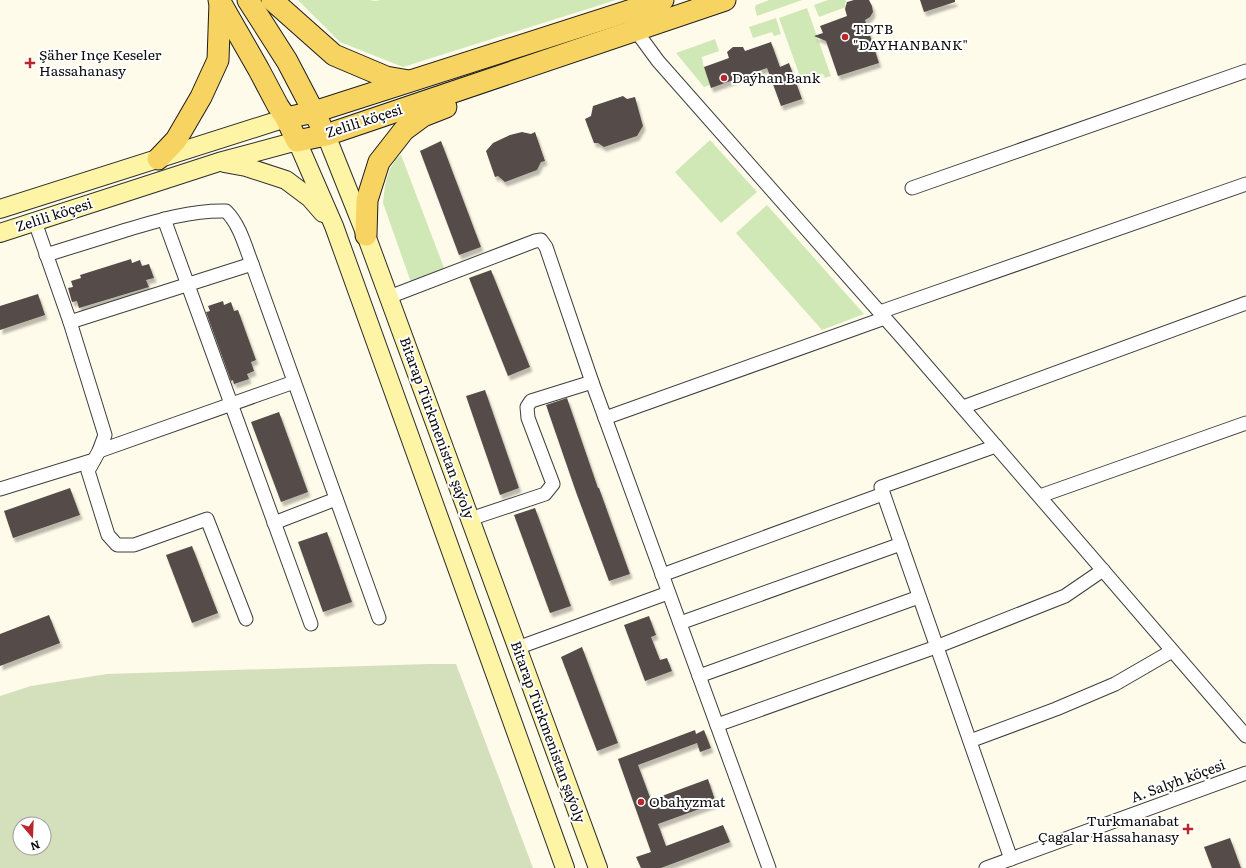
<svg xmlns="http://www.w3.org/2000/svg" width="1246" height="868" font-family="Literata,serif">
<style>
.green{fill:#cfe8b5}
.cemetery{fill:#d4dfbc;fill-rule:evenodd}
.building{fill:#544c48;filter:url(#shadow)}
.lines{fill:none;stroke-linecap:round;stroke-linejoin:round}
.street-casing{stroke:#3e3e3e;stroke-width:15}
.secondary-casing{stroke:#2d2d2d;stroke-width:20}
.primary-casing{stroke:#1c1c1c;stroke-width:23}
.street{stroke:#fff;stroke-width:13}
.secondary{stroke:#fef4a5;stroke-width:18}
.primary{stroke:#f7d361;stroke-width:21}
.poi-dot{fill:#b9262c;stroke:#fff;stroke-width:1.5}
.labels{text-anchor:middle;stroke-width:4;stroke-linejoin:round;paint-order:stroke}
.poi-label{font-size:14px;fill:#0b0b0b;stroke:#fff;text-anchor:start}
.street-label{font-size:14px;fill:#0b0b0b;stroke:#fff}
</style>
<defs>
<filter id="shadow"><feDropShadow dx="2.5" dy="4.5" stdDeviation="1" flood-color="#0004"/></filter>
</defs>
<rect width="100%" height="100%" fill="#fffbea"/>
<!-- green -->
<g class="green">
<path d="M298 0H369L375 1 381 0H616L403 67 340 42Z"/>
<path d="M769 0H802L757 16 755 8 756 5Z"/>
<path d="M828 0H845L847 2 845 3 846 7 819 17 814 5Z"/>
<path d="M807 8 831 76 825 78 823 74 802 82 779 18Z"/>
<path d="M776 18 781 34 774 36 772 32 753 38 749 27Z"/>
<path d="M715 39 719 51 702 57 703 64 710 85 704 87 676 53Z"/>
<path d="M710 140 757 192 721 223 675 172Z"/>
<path d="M401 155 446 273 412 285 383 203 385 185 390 169 396 159Z"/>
<path d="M767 205 864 314 822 330 736 233Z"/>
</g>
<!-- cemetery -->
<path class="cemetery" d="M429 664H456L533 868H0V696L31 686 107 674ZM20 824H44V848H20Z"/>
<!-- building -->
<g class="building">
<path d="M854 0H869L872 6 873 12 870 17 865 20 879 63 838 76 826 41 814 36 823 33 820 26 847 16 845 9 847 2Z"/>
<path d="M920 0H955V2L924 12Z"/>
<path d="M771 42 780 67 789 63 802 99 781 106 767 68 711 88 704 67 729 58 727 52 733 47H743L745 51Z"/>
<path d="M623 96 627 99 635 97 643 126 637 136 604 147 598 143H594L585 119 591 116 593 106Z"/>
<path d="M522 132 531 134 535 132 545 161 541 162 537 170 505 182 498 176 495 177 486 151 493 143 510 135Z"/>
<path d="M441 141 481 247 459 255 420 151Z"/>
<path d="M131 259 132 263 140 260 142 266 149 264 154 278 146 280 149 287 79 308 77 301 72 302 68 288 73 287 71 281 81 278 80 275Z"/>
<path d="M491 270 530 367 508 376 469 278Z"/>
<path d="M38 294 45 315 0 330V306Z"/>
<path d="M223 301 224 305 231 302 234 311 238 310 256 360 251 362 254 371 247 374 249 379 234 384 233 380 231 381 206 312 210 311 208 306Z"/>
<path d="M485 390 519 488 500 495 466 396Z"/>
<path d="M567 398 598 488H599L630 574 609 581 576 492 546 405Z"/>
<path d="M279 412 308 492 281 502 251 422Z"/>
<path d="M70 488 80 515 13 538 4 511Z"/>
<path d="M535 508 571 606 550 613 514 515Z"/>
<path d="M327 532 352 602 323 612 298 542Z"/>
<path d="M192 546 218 613 192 623 166 555Z"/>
<path d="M49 615 60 643 0 666V634Z"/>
<path d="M649 616 656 635 651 637 660 660 667 658 672 671 645 681 624 625Z"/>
<path d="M582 647 618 743 597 751 561 657Z"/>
<path d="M695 730 696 734 704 730 711 748 700 752 697 743 638 765 651 800 708 779 716 803 658 824 666 846 723 825 730 842 661 868H641L636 857 651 852 618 759Z"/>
<path d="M1230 838 1241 868H1212L1204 847Z"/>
</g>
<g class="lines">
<defs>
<g id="street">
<path d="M634 23 636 31 658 61 906 342 1246 736"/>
<path d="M912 188 1246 71"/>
<path d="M164 219 311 624"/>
<path d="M35 222 70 322 105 435 99 451 88 471 108 535 117 545H134L207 519 246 619"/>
<path d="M46 255C72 247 97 239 123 231 156 221 191 210 226 211 240 225 245 246 252 264L379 618"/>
<path d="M389 297 535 241 541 240 546 247 592 382 769 868"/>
<path d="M880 312 1246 184"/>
<path d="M70 322 252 264"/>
<path d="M963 407 1246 303"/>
<path d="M605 418 885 318"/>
<path d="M996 446 881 487 1011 859"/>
<path d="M99 451 294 382"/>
<path d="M0 489 94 460"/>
<path d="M1040 496 1246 423"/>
<path d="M470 519 545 494 553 484 528 418 527 407 531 401 592 382"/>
<path d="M274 523 336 499"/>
<path d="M662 575 883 494"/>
<path d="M680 623 901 544"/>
<path d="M517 648 668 593"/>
<path d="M699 676 919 597"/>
<path d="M717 725 936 647 1065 596 1103 570"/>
<path d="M970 741 1056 709 1115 684 1172 651"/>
<path d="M986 868 1246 773"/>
</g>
<g id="secondary">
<path d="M326 135 366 235 598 868"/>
<path d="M224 163 246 167 286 180 310 198 323 213"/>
<path d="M0 209 286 118"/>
<path d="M0 233 219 162 297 141 334 226 565 868"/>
</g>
<g id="primary">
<path d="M219 0 259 70 278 106 286 118 297 141 326 135 725 0"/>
<path d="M248 0 287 61 320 124"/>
<path d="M272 0 334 55 386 77 409 81"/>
<path d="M286 118 314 112 663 0"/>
<path d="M158 159 176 140 201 97 218 60 220 2"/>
<path d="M366 235 367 200 379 162 404 130 423 116 446 107"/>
</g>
</defs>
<!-- street casing -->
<use href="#street" class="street-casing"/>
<!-- secondary casing -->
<use href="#secondary" class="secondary-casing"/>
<!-- primary casing -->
<use href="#primary" class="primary-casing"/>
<!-- street -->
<use href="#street" class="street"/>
<!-- secondary -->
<use href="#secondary" class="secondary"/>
<!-- primary -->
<use href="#primary" class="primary"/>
</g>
<!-- markers -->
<g class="poi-dot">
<circle cx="845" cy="37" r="4"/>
<path d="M28 57h4v4h4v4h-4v4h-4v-4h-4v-4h4z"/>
<circle cx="724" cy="78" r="4"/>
<circle cx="641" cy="802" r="4"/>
<path d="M1186 823h4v4h4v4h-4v4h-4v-4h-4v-4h4z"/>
</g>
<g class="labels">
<!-- poi labels -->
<g class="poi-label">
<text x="853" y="34">TDTB<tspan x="853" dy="16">"DAYHANBANK"</tspan></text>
<text x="39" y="60">Şäher Inçe Keseler<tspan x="39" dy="16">Hassahanasy</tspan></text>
<text x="732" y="83">Daýhan Bank</text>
<text x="649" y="807">Obahyzmat</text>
<text x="1179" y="826" text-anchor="end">Turkmanabat<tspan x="1179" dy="16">Çagalar Hassahanasy</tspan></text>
</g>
<!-- street labels -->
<g class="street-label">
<text transform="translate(364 121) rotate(-18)" y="5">Zelili köçesi</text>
<text transform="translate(54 215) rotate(-18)" y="5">Zelili köçesi</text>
<text transform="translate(437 428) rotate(70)" y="5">Bitarap Türkmenistan şaýoly</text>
<text transform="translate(548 732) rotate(70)" y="5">Bitarap Türkmenistan şaýoly</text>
<text transform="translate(1178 781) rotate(-20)" y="5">A. Salyh köçesi</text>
</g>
</g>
<!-- north arrow -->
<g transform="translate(32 836) rotate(161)"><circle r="19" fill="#ffffff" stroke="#9d9d9d"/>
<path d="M0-3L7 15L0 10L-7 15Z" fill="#b9262c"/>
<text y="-6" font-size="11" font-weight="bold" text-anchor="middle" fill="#0b0b0b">N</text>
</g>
</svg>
